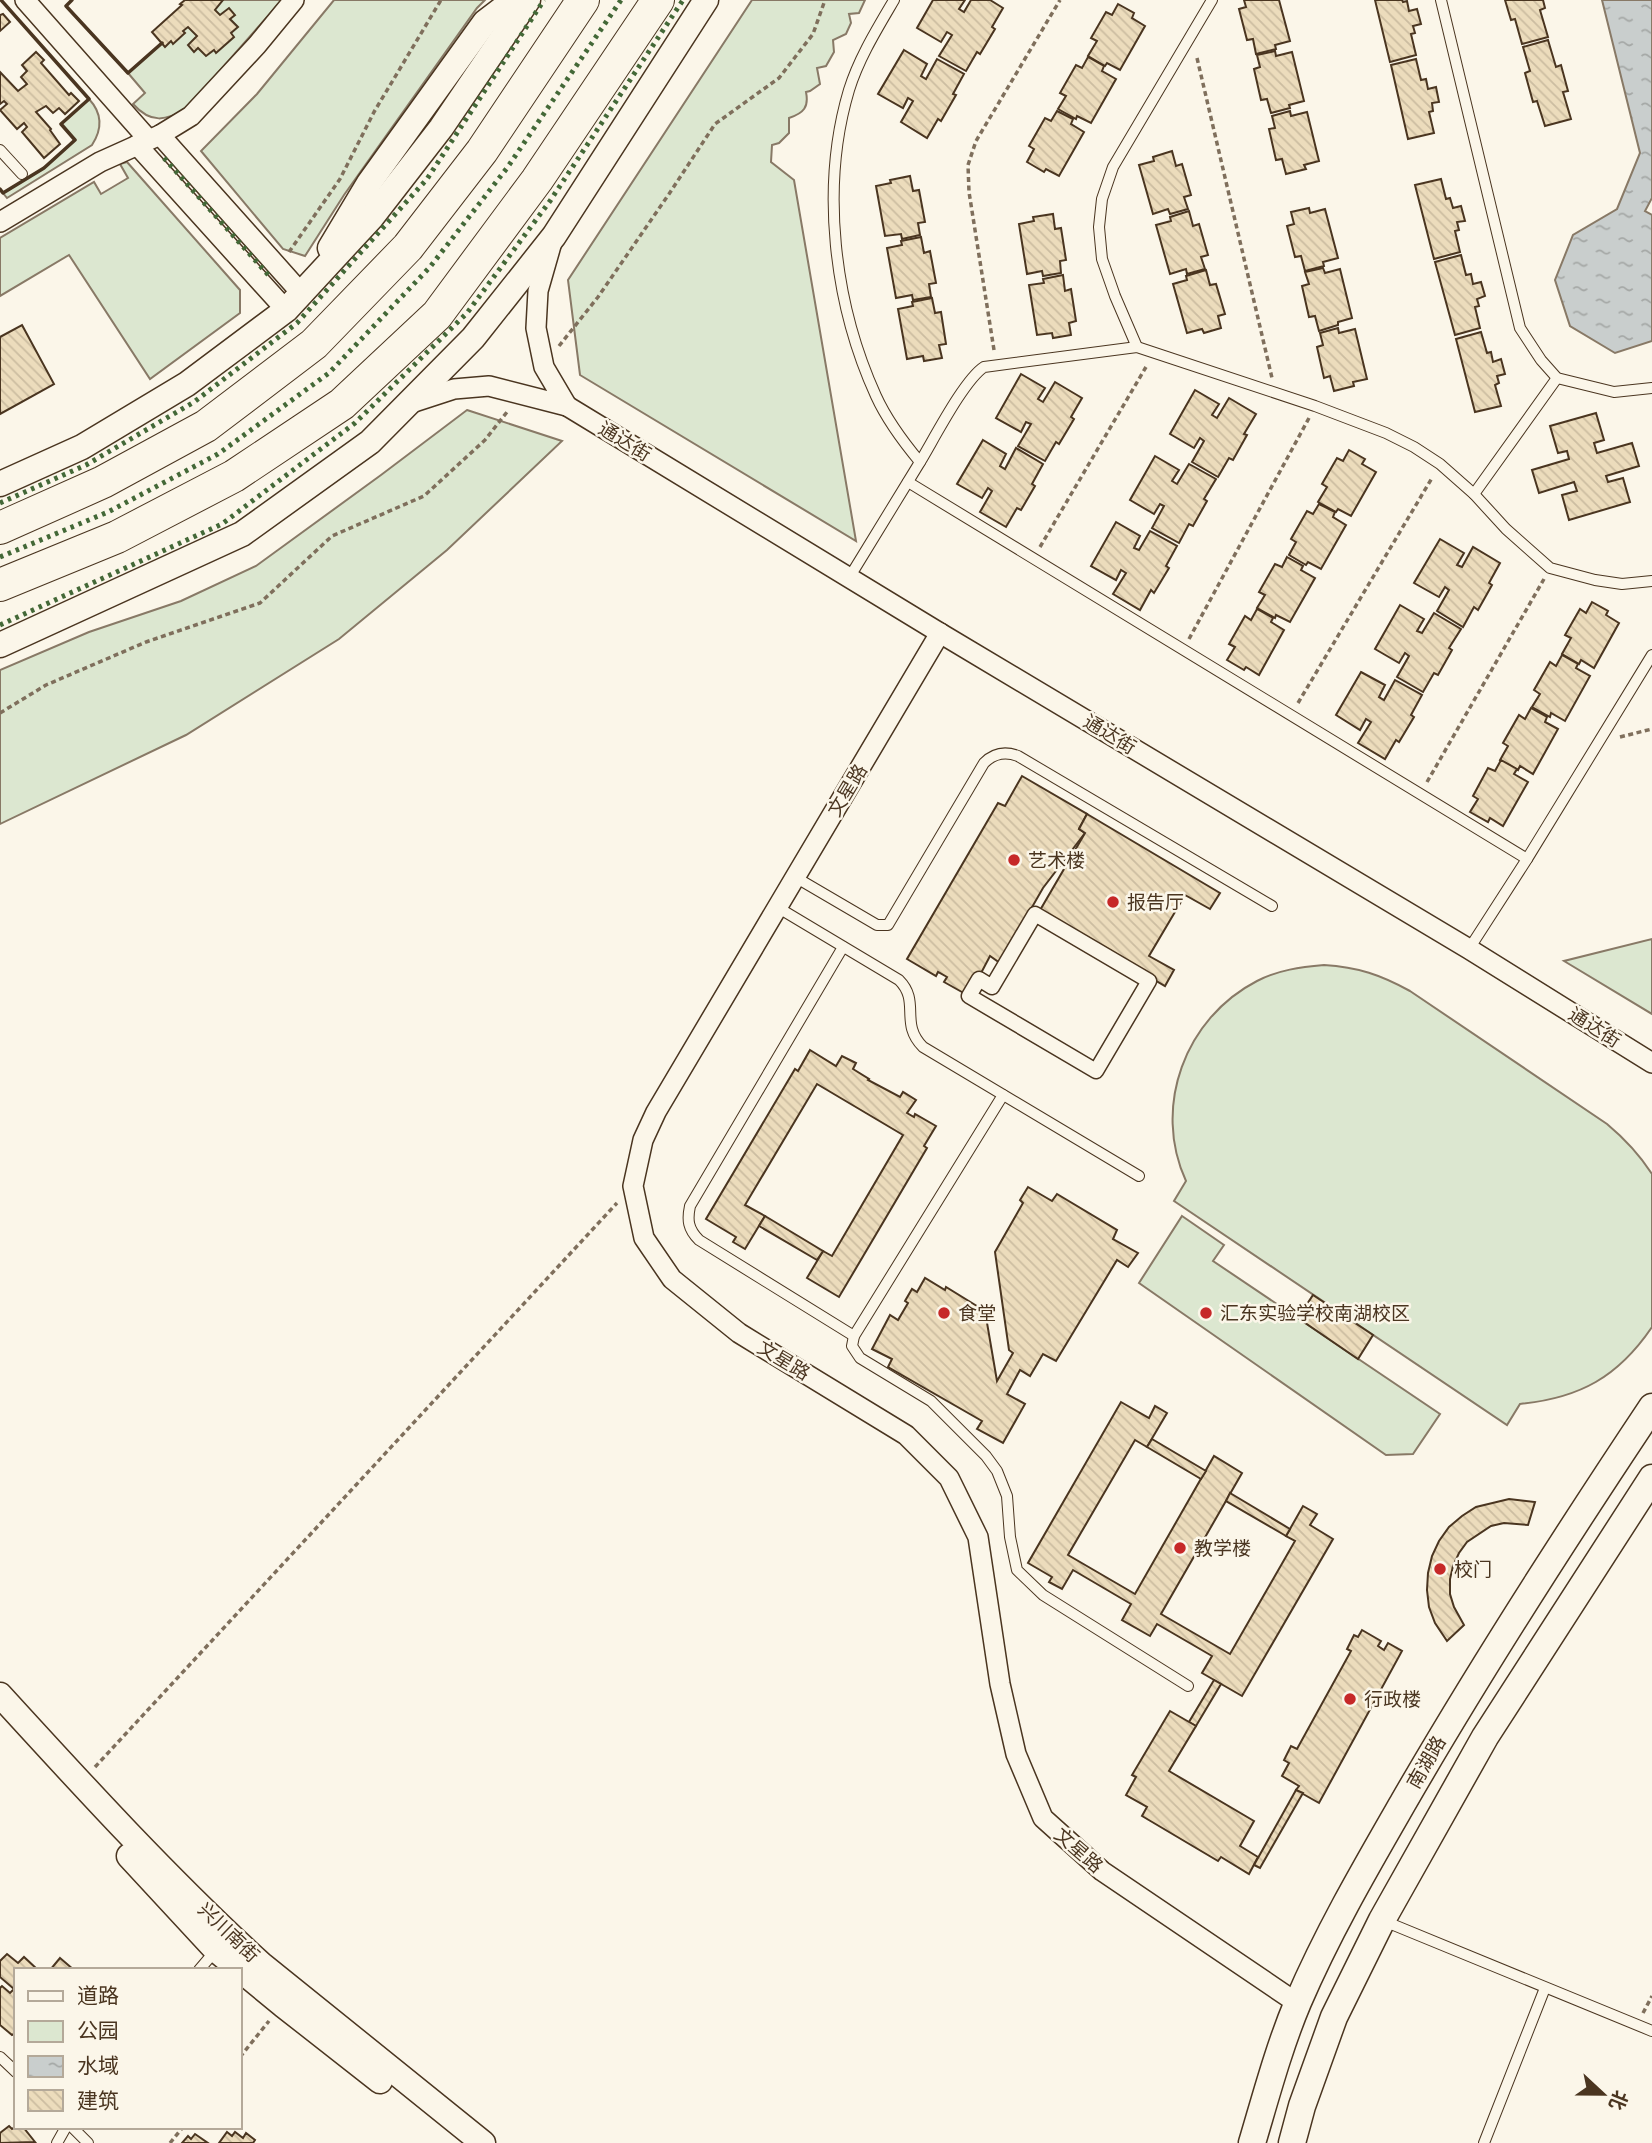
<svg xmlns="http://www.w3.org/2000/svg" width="1652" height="2143" font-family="'Work Sans','Noto Sans SC',sans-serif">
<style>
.green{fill:#dce7d0;stroke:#887966;stroke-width:2}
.water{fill:url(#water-ripples);stroke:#887966;stroke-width:2}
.building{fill:url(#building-back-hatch);stroke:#4a3520;stroke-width:2}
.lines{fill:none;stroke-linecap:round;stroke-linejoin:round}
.service-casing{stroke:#4a3520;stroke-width:12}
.pedestrian-casing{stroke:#4a3520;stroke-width:17}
.minor-casing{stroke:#4a3520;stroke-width:22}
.tertiary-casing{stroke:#4a3520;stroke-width:27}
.secondary-casing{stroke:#4a3520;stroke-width:29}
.trunk-casing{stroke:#4a3520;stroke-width:34}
.path{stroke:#7f6f5c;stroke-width:3.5;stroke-dasharray:5 3.5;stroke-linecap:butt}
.service{stroke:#fbf6e9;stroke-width:10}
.pedestrian{stroke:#fbf6e9;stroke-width:14}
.minor{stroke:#fbf6e9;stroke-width:19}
.tertiary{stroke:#fbf6e9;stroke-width:24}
.secondary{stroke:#fbf6e9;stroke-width:26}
.trunk{stroke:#fbf6e9;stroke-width:32}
.hedge{stroke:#436837;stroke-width:5;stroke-dasharray:3.5 5;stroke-linecap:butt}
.wall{stroke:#4a3520;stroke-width:3.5}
.poi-dot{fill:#c62828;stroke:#fbf6e9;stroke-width:2.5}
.labels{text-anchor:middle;stroke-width:5;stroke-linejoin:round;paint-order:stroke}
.street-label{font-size:19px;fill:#4a3520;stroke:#fbf6e9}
.poi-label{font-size:19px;fill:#4a3520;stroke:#fbf6e9;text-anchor:start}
</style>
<defs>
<pattern id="water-ripples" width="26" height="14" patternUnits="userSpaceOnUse" patternTransform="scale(1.75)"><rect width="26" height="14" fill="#c9cecd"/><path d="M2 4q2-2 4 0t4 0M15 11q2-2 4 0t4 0" fill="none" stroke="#a5a8a6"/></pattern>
<pattern id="building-back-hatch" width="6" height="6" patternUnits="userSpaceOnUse" patternTransform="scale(1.75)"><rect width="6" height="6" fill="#ecdcbc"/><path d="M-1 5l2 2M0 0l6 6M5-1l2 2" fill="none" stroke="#ccbda1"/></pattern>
</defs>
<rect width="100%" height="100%" fill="#fbf6e9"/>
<!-- green -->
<g class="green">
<path d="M210 0H282L187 108C166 121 151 124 133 104L145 93 128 73Z"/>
<path d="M334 0H485L477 8 344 195 305 256 283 249 201 151 257 94Z"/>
<path d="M752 0H865L859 13 849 14 851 23 846 34 833 40 834 52 826 66 817 68 820 84 810 91 806 92C809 107 804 113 789 118V133L779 143 772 145 771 162 794 180 856 541 580 375 568 280Z"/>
<path d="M89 99C102 113 103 128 92 145L7 198 3 193 44 168 75 140 61 124Z"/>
<path d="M127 162 240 290V313L150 379 69 255 0 296V238L94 182 101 194 128 178 120 164Z"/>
<path d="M467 410 562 441 447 550 339 639 186 735 0 824V670L89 632 181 601 256 566 381 475Z"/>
<path d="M1652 939V1014L1564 961Z"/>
<path d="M1324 965C1358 967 1381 975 1410 991L1607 1124C1625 1139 1639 1154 1652 1174V1327C1618 1377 1580 1398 1520 1404L1507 1425 1174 1201 1186 1181C1152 1107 1185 1018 1257 981 1278 970 1301 967 1324 965Z"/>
<path d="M1182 1216 1224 1245 1213 1261 1440 1414 1413 1454 1386 1455 1139 1283Z"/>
</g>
<!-- water -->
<path class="water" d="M1602 0H1652V198L1645 211 1652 215V341L1615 353 1570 326 1555 280 1573 235 1617 209 1640 153Z"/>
<!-- building -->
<g class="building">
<path d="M185 0H223L215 10 220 15 229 8 235 15 230 19 238 27 231 33 234 37 216 53 214 50 206 56 198 48 194 52 188 45 197 36 188 27 183 31 185 33 173 44 171 41 165 47 152 32 182 5 180 4Z"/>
<path d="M933 0H965L959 9 964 12 971 0H990L1003 8 992 27 995 29 980 54 977 52 966 71 939 56 952 35 947 32 941 42 917 28Z"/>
<path d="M1244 0H1279L1290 41 1275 45 1276 49 1256 54 1253 39 1247 40 1239 9 1246 7Z"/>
<path d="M1375 0H1402L1403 2 1407 1 1409 11 1417 9 1421 24 1413 26 1415 33 1411 34 1416 55 1390 62Z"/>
<path d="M1505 0H1543L1545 8 1540 10 1548 37 1522 44 1515 19 1511 20Z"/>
<path d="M1118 4 1134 13 1132 18 1145 26 1120 70 1107 63 1105 66 1088 56 1097 41 1091 38 1106 12 1112 15Z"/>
<path d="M3 14 10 22 0 31V15Z"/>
<path d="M1548 40 1556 67 1561 65 1568 91 1563 92 1571 119 1545 126 1537 101 1533 102 1525 73 1530 71 1523 47Z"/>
<path d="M904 50 927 64 921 76 926 79 937 59 964 74 953 94 956 95 941 121 938 119 927 138 901 122 913 101 908 98 903 108 878 94Z"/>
<path d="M1275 51 1276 56 1292 52 1304 101 1289 105 1290 108 1271 113 1267 99 1261 100 1254 69 1260 67 1257 55Z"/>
<path d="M36 52 44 60 41 63 69 95 71 93 79 101 65 114 59 108 53 113 46 106 36 112 51 129 50 130 60 144 44 158 22 132 27 127 24 123 17 129 0 110 7 104 4 101 0 104V72L18 91 27 84 21 77 27 71 22 65Z"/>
<path d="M1088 57 1104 66 1102 71 1116 79 1091 123 1077 116 1076 119 1058 109 1066 96 1060 93 1076 65 1082 68Z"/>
<path d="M1416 59 1421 80 1426 79 1428 89 1436 87 1439 102 1432 103 1433 111 1429 112 1434 133 1408 139 1391 65Z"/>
<path d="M1057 111 1073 119 1071 124 1084 132 1059 176 1046 169 1044 172 1027 162 1034 149 1029 146 1045 118 1051 121Z"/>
<path d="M1290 111 1291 116 1307 112 1319 161 1304 165 1306 169 1286 174 1282 159 1276 160 1269 129 1275 128 1272 116Z"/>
<path d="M1172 151 1176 166 1182 164 1191 195 1184 197 1188 209 1170 214 1168 209 1153 214 1139 165 1154 161 1153 157Z"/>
<path d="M910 176 913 191 919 190 925 222 918 223 920 235 902 239 901 234 885 236 876 186 891 183 890 180Z"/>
<path d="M1441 179 1446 199 1450 198 1453 208 1461 206 1465 221 1457 222 1459 230 1455 231 1460 252 1434 259 1415 185Z"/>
<path d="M1309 208 1310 213 1325 209 1338 258 1323 262 1324 266 1305 271 1301 256 1295 257 1287 226 1294 224 1291 212Z"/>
<path d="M1189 211 1193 226 1199 224 1208 255 1201 257 1205 269 1187 274 1186 269 1170 274 1156 225 1171 221 1170 217Z"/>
<path d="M1053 214 1055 229 1061 228 1066 260 1060 261 1061 273 1043 276 1042 271 1027 274 1019 224 1034 221 1033 217Z"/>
<path d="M921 237 924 253 930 251 936 283 929 284 931 297 913 300 912 295 896 298 887 248 902 245 901 241Z"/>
<path d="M1461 255 1466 275 1471 274 1473 284 1481 282 1485 296 1477 299 1479 306 1475 307 1480 328 1455 335 1435 262Z"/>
<path d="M1323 268 1325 273 1340 269 1352 318 1338 322V325L1319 331 1315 316 1309 317 1302 286 1309 284 1305 272Z"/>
<path d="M1206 270 1210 285 1216 284 1225 314 1218 316 1221 328 1204 333 1202 329 1187 333 1173 284 1187 280 1186 276Z"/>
<path d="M1063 275 1065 291 1071 289 1076 321 1069 323 1071 335 1053 338 1052 333 1037 335 1029 285 1044 283 1043 279Z"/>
<path d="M932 298 935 313 941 312 946 344 939 345 942 358 924 361 923 356 907 359 898 309 913 306 912 302Z"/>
<path d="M22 325 54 384 0 414V337Z"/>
<path d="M1338 328 1339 333 1355 329 1367 379 1353 382 1354 386 1334 391 1330 376 1324 378 1317 347 1323 345 1320 333Z"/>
<path d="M1481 332 1487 353 1491 352 1493 362 1501 359 1505 374 1497 376 1499 383 1495 385 1501 406 1475 412 1456 339Z"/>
<path d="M1021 374 1045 388 1038 399 1043 402 1055 382 1082 398 1071 417 1074 419 1059 444 1056 442 1045 461 1018 446 1031 424 1026 422 1021 432 996 418Z"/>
<path d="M1195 390 1219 404 1212 415 1217 418 1229 398 1256 414 1244 434 1247 435 1233 460 1229 458 1218 477 1192 462 1204 441 1200 438 1194 448 1170 434Z"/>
<path d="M1596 413 1604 440 1594 443 1597 453 1632 443 1639 466 1606 476 1608 482 1623 478 1630 502 1569 520 1562 495 1577 491 1574 482 1539 493 1532 470 1569 459 1567 451 1558 453 1550 426Z"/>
<path d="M983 440 1006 454 1000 466 1005 469 1016 448 1043 464 1032 484 1035 486 1021 510 1017 508 1006 527 980 512 992 491 988 488 982 498 957 484Z"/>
<path d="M1349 450 1365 459 1362 464 1376 472 1351 516 1338 509 1336 512 1318 502 1327 487 1322 484 1337 458 1343 461Z"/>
<path d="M1155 456 1179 470 1172 481 1177 484 1189 464 1216 479 1204 499 1207 501 1193 526 1189 524 1179 543 1152 528 1164 506 1160 504 1154 514 1130 500Z"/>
<path d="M1319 504 1335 512 1333 517 1346 525 1321 569 1308 562 1306 565 1289 555 1296 542 1291 539 1307 511 1313 514Z"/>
<path d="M1116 522 1140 536 1134 548 1139 550 1150 531 1177 546 1166 566 1169 568 1154 593 1151 590 1140 610 1113 594 1126 573 1121 570 1116 580 1091 566Z"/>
<path d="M1440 539 1464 553 1457 565 1462 567 1473 547 1500 563 1489 583 1492 585 1478 610 1474 607 1463 627 1437 611 1449 590 1445 587 1439 597 1414 583Z"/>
<path d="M1287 557 1303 566 1301 570 1315 578 1290 622 1276 615 1275 618 1257 608 1265 595 1259 592 1275 564 1282 567Z"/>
<path d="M1592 602 1608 611 1606 615 1619 623 1594 668 1581 660 1579 664 1562 654 1571 638 1565 635 1580 609 1586 613Z"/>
<path d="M1400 605 1424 619 1417 631 1422 633 1434 613 1461 629 1449 648 1452 650 1438 675 1434 673 1423 692 1397 677 1409 656 1405 653 1399 663 1375 649Z"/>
<path d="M1257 609 1273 618 1271 622 1284 630 1259 675 1246 667 1244 670 1227 660 1235 647 1229 644 1245 616 1251 620Z"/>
<path d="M1562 655 1578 664 1576 668 1590 676 1565 721 1551 713 1550 717 1532 707 1540 694 1534 690 1550 662 1556 666Z"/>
<path d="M1361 672 1385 685 1379 697 1384 700 1395 680 1422 695 1411 715 1414 717 1399 742 1396 740 1385 759 1358 743 1371 722 1366 719 1360 730 1336 715Z"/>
<path d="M1531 708 1547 717 1545 722 1558 729 1533 774 1520 766 1518 770 1500 760 1508 746 1503 743 1519 715 1525 719Z"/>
<path d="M1501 760 1517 769 1514 774 1528 782 1503 826 1490 818 1488 822 1470 812 1478 799 1473 796 1488 768 1495 771Z"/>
<path d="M1022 776 1087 814 1079 829 1085 833 1043 888 1000 963 990 956 969 996 944 982 947 977 938 972 936 976 907 959 998 803 1005 806Z"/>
<path d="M1087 814 1220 893 1210 909 1185 895 1149 956 1174 970 1165 986 1039 912 1085 833 1079 829Z"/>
<path d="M810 1050 836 1066 842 1056 856 1063 853 1069 869 1079 868 1080 900 1097 903 1092 916 1100 907 1113 914 1117 915 1114 936 1126 924 1146 927 1148 839 1297 807 1278 823 1251 832 1256 903 1135 817 1084 745 1205 765 1216 745 1249 733 1242 736 1237 706 1219 795 1069 798 1071Z"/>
<path d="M1028 1187 1052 1201 1057 1194 1117 1230 1113 1239 1138 1253 1128 1267 1117 1260 1056 1361 1043 1354 1030 1376 1020 1370 1007 1394 1025 1404 1003 1443 977 1429 982 1421 888 1367 892 1359 872 1349 890 1315 898 1320 908 1303 905 1301 912 1289 917 1292 925 1278 945 1290 946 1287 985 1311 997 1381 1013 1353 1009 1350 995 1252 1023 1203 1020 1200Z"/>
<path d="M765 1216 823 1251 817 1260 759 1226Z"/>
<path d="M1313 1295 1373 1335 1358 1359 1298 1318Z"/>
<path d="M1121 1402 1149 1418 1155 1406 1167 1413 1147 1447 1135 1440 1068 1555 1135 1594 1214 1456 1242 1473 1161 1614 1230 1654 1295 1541 1286 1536 1303 1506 1317 1514 1310 1525 1333 1539 1242 1696 1202 1673 1212 1656 1157 1624 1150 1636 1122 1620 1131 1604 1073 1570 1062 1589 1049 1582 1052 1577 1028 1563Z"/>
<path d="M1152 1439 1206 1471 1201 1479 1147 1447Z"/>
<path d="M1230 1493 1290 1529 1286 1536 1226 1501Z"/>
<path d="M1509 1499 1535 1502 1528 1525 1504 1523 1491 1526 1467 1542 1459 1553 1453 1566 1450 1579V1594L1454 1607 1464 1625 1447 1641 1435 1623 1429 1607 1427 1590 1428 1573 1432 1556 1439 1541 1449 1527 1462 1516 1476 1507Z"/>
<path d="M1362 1630 1381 1641 1378 1646 1384 1650 1388 1643 1402 1651 1319 1803 1296 1790 1299 1786 1282 1776 1289 1763 1284 1760 1291 1746 1297 1749 1351 1651 1347 1649 1354 1635 1358 1637Z"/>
<path d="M1214 1680 1221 1684 1196 1726 1189 1722Z"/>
<path d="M1170 1711 1196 1726 1169 1771 1254 1821 1240 1846 1258 1857 1249 1874 1221 1857 1218 1861 1142 1816 1147 1807 1126 1795 1136 1777 1132 1775Z"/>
<path d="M1296 1790 1303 1793 1260 1868 1254 1865Z"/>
<path d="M7 1954 18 1963 24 1957 38 1970H16V2033L12 2035 0 2025V1988L2 1986 10 1993 14 1989 0 1977V1961Z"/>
<path d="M60 1958 74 1970H50Z"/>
<path d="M9 2126 12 2129 16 2126 23 2127 35 2142 0 2143V2133Z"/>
<path d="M227 2132 232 2136 235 2132 243 2138 246 2133 255 2140 253 2143H219Z"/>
<path d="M195 2134 208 2143H182L188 2136 191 2139Z"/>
</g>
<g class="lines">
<defs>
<g id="service">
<path d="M1441 0 1520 328 1541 360 1557 378 1614 392 1652 388"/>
<path d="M0 150 22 174"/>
<path d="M1137 347 1115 296 1102 259 1099 227 1102 199 1113 167 1212 0"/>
<path d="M920 462C934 439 964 380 984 367L1137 347 1315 406 1386 433 1414 447 1440 464 1474 494 1506 529 1550 568 1595 580 1622 584 1652 581"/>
<path d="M908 482 1527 859"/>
<path d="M1474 494 1557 378"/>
<path d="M849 578 920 462C905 444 886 418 876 396 834 304 820 187 849 90 859 58 877 29 894 0"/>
<path d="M795 877 877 925H888L984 763C994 753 1005 751 1018 756L1272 906"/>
<path d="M777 907 899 980C921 1002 899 1023 923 1047L1139 1176"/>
<path d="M843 947 690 1206C687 1220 688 1229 699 1240L854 1336"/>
<path d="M1469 949 1527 859 1652 655"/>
<path d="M1003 1095 854 1336 852 1346 860 1358 931 1401 986 1456 997 1471 1007 1496 1010 1537 1017 1570 1043 1595 1188 1686"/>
<path d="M1384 1921 1652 2031"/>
<path d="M199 1970 216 1950"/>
<path d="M0 2057 16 2072"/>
<path d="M72 2127 88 2143"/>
<path d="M57 2143 66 2127"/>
<path d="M1484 2143 1545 1988"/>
</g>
<path id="pedestrian" d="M1035 914 1149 981 1096 1071 969 996 979 979 992 987Z"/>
<g id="minor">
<path d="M25 0 148 139"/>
<path d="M160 135 302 294"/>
<path d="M137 145 286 310"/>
<path d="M0 222 100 162 160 135 191 116 257 45 294 0"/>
<path d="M408 404 454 389 489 386 567 406 544 367 536 328 538 291 552 242"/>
<path d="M567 406 940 633 1469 949 1652 1063"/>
<path d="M940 633 656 1112 643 1140 633 1186 644 1238 672 1279 739 1333 906 1435 949 1478 978 1537 1000 1684 1016 1754 1043 1818 1102 1871 1297 2003"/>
</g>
<g id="tertiary">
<path d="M330 248 369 183 485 22 514 0"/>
<path d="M0 484 82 447 187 384 286 310 372 217 441 128 528 0"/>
<path d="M0 645 242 534 370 442 473 338 554 236 706 0"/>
<path d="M0 1695C84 1787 169 1880 261 1964L483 2143"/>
<path d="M129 1856 216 1950 283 2005 380 2081"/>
</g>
<g id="secondary">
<path d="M1252 2143C1266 2096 1279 2047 1298 2002 1328 1932 1366 1867 1404 1801 1482 1666 1566 1536 1652 1407"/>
<path d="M1292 2143 1302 2106 1334 2017 1382 1920 1485 1737 1652 1478"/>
</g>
<g id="trunk">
<path d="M0 528 103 482 206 426 314 344 408 247 482 151 583 0"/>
<path d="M0 585 117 537 234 476 342 404 437 315 537 180 658 0"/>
</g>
</defs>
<!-- service casing -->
<use href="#service" class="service-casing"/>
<!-- pedestrian casing -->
<use href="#pedestrian" class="pedestrian-casing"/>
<!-- minor casing -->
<use href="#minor" class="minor-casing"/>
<!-- tertiary casing -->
<use href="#tertiary" class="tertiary-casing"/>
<!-- secondary casing -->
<use href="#secondary" class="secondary-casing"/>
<!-- trunk casing -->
<use href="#trunk" class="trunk-casing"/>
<!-- path -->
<g class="path">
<path d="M1197 58 1272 378"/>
<path d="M289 252 340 179 374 112 441 0"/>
<path d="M559 346 598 297 669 194 715 124 779 78 813 34 825 0"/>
<path d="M994 350 969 192 968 165 976 141 1060 0"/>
<path d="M1040 547 1146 367"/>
<path d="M1189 639 1309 418"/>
<path d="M1298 703 1432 478"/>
<path d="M0 713 46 685 146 642 260 603 332 536 424 496 485 440 507 412"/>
<path d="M1620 737 1652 729"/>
<path d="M1427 782 1544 579"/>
<path d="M95 1767 617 1203"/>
<path d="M1643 2013 1652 1996"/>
<path d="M240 2057 269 2021"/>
<path d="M170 2143 183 2127"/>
</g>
<!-- service -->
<use href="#service" class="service"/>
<!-- pedestrian -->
<use href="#pedestrian" class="pedestrian"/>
<!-- minor -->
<use href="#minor" class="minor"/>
<!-- tertiary -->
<use href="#tertiary" class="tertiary"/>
<!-- secondary -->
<use href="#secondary" class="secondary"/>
<!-- trunk -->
<use href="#trunk" class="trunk"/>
<!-- hedge -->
<g class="hedge">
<path d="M164 158 271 278"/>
<path d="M0 503 86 465 194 402 297 323 427 179 544 0"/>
<path d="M0 557 108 512 218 454 329 373 430 267 507 168 621 0"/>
<path d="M0 625 222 524 355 423 467 313 550 201 683 0"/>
</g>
<!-- wall -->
<g class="wall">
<path d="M72 0 66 6 128 73 162 43"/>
<path d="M0 189 3 193 44 168 75 140 61 124 89 99 1 0"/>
</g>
</g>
<!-- markers -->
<g class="poi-dot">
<circle cx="1014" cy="860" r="7"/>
<circle cx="1113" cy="902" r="7"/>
<circle cx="944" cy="1313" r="7"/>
<circle cx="1206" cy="1313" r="7"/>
<circle cx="1180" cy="1548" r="7"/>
<circle cx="1440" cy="1569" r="7"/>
<circle cx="1350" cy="1699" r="7"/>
</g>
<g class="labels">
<!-- street labels -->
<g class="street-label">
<text transform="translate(625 441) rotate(31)" y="7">通达街</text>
<text transform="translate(1110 734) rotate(31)" y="7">通达街</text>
<text transform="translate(847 790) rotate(-59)" y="7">文星路</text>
<text transform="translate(1595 1027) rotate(32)" y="7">通达街</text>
<text transform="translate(784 1360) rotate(31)" y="7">文星路</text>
<text transform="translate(1426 1762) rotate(-60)" y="7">南湖路</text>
<text transform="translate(1079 1850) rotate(41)" y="7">文星路</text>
<text transform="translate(229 1932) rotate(44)" y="7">兴川南街</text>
</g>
<!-- poi labels -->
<g class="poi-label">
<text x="1028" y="867">艺术楼</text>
<text x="1127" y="909">报告厅</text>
<text x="958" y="1320">食堂</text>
<text x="1220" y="1320">汇东实验学校南湖校区</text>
<text x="1194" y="1555">教学楼</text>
<text x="1454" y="1576">校门</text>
<text x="1364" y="1706">行政楼</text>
</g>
</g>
<!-- legend -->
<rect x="14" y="1968" width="228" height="161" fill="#fbf6e9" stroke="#b4a999" stroke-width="2"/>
<rect x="28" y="1991" width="35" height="10" fill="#fbf6e9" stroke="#b4a999" stroke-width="2"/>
<text x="77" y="2003" font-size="21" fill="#4a3520">道路</text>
<rect x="28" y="2021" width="35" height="21" fill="#dce7d0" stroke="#b4a999" stroke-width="2"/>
<text x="77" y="2038" font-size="21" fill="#4a3520">公园</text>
<rect x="28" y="2056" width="35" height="21" fill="url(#water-ripples)" stroke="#b4a999" stroke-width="2"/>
<text x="77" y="2073" font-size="21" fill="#4a3520">水域</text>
<rect x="28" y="2090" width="35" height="21" fill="url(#building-back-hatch)" stroke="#b4a999" stroke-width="2"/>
<text x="77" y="2108" font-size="21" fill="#4a3520">建筑</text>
<!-- north arrow -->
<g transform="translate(1603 2094) rotate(112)" stroke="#fbf6e9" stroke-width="5" paint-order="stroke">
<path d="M0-5L12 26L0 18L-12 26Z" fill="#4a3520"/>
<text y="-10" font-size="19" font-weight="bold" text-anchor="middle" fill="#4a3520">北</text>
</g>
</svg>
